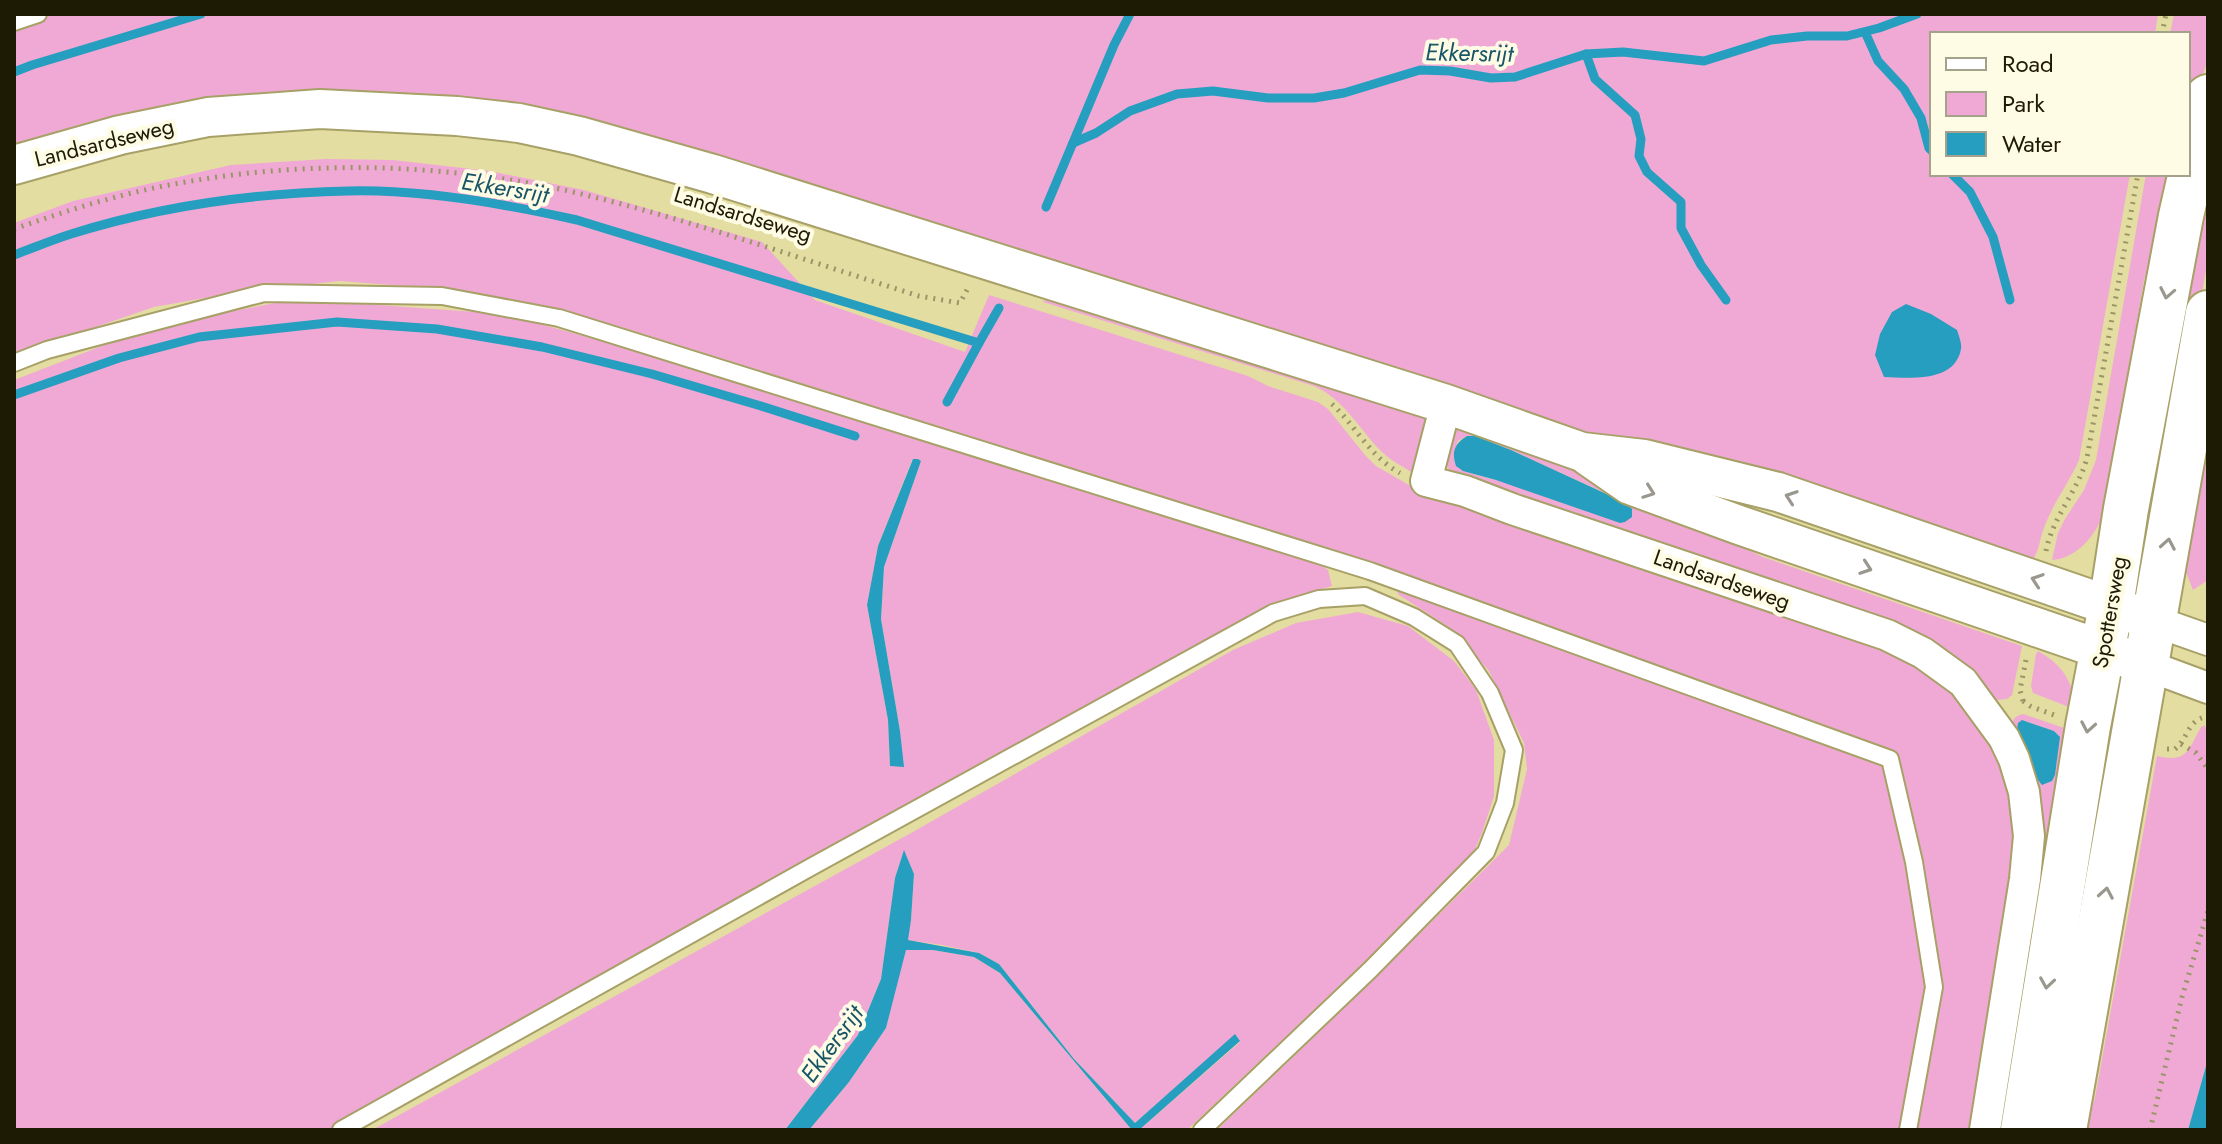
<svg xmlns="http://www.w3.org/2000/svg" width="2222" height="1144" font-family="Jost,sans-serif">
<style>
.green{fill:#f0a9d5;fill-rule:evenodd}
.water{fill:#269ebf}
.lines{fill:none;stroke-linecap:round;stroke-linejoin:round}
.stream{stroke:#269ebf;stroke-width:9}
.service-casing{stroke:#a7a067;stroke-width:20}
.minor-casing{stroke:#a7a067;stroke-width:34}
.tertiary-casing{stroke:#a7a067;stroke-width:42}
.secondary-casing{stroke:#a7a067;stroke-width:48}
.path{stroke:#9a9567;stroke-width:5;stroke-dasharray:2 6;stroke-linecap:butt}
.service{stroke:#fff;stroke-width:16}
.minor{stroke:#fff;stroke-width:30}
.tertiary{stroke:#fff;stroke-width:38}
.secondary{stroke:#fff;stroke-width:44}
.oneway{stroke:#9a988e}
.labels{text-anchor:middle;stroke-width:8;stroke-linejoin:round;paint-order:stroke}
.street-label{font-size:22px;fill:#1e1b04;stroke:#fffce5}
.water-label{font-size:24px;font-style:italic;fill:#185568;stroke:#fffce5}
</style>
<rect width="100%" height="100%" fill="#e4dda1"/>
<!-- green -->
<g class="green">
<path d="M38 14H2158L2155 34H1932V174H2130L2079 460C2069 483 2053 503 2044 528 2039 539 2040 554 2030 562L452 102 14 152V22Z"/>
<path d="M2174 14H2208V58L2188 125V34H2170Z"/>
<path d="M326 159 393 160 489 171 584 190 762 242 815 300 965 352 989 295 1248 376 1268 386 1318 402 1328 409 1365 455 1376 466 1409 485 1877 644 1946 683 1973 712 2007 775 2016 850 1973 1130H1217L1365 988 1509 845 1527 769 1524 743 1489 671 1452 629 1399 595 1384 566 624 328 551 307 466 291 340 281 244 291 154 307 14 355V223L73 201 231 165Z"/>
<path d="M2208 171V258L2167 495 2185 325Z"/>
<path d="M2146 174H2173L2144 280 2103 515C2095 536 2076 559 2052 560L2058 533 2065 519 2084 490 2096 460Z"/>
<path d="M1052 294 1422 413 1426 421V428L1413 473C1402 466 1391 461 1381 451 1358 428 1345 400 1314 386L1043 302Z"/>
<path d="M296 299 503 314 707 370 1314 560 1328 570 1332 586 1278 602 1247 619 340 1130H14V380L151 327ZM918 459 921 461 884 567 881 619 900 731 890 766 888 720 867 605 878 546 912 460Z"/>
<path d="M2208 361V580L2193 590 2184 567Z"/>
<path d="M1459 428 1528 446 1763 557 2022 646 2012 695 2007 699 1997 700 1980 683 1455 475 1450 471 1444 460 1452 434ZM1467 436H1475L1511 450 1627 503C1601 499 1466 480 1456 465 1451 458 1456 448 1458 441Z"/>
<path d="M1358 612 1408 626 1454 661 1476 690 1494 740V796L1482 833 1469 863 1187 1130H1139L1240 1042 1235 1035 1135 1123 1074 1059 999 964 979 953 942 945 907 940 911 920 914 874 904 851 895 878 881 979 858 1035 785 1130H372L911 833 1233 650 1296 623Z"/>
<path d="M2038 651C2061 664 2075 682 2074 709L2033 693 2031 686 2036 654Z"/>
<path d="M2023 714 2073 731 2014 1130H1997L2036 882 2012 727C2012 719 2015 716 2023 714ZM2024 721 2054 731 2060 737 2048 783 2042 784 2038 780 2017 729Z"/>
<path d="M2205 725V727L2208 729V1059L2188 1130H2085L2095 1098 2157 756C2188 763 2188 750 2201 727Z"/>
<path d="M905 950H933L974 957 1000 973 1132 1130H809L849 1082 886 1028Z"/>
</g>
<!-- water -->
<g class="water">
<path d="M1906 304 1931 314 1957 330C1959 336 1962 344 1961 349 1955 383 1909 378 1884 377L1875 355 1880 334 1892 312Z"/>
<path d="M1467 436H1475L1511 450 1626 503 1632 509V517L1625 522 1620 523 1496 480 1463 471 1456 466C1451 452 1455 443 1467 436Z"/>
<path d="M913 459H918L921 461 884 567 881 619 900 731 904 767 890 766 888 720 867 605 878 546Z"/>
<path d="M2022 720 2054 731 2060 737 2055 775 2052 781 2042 785 2038 780 2017 729 2018 723Z"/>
<path d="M904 850 914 874 911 920 908 940 979 953 999 964 1074 1059 1135 1123 1235 1034 1240 1041 1139 1130H1132L1000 973 974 957 933 950H906L886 1028 849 1082 809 1130H785L858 1035 881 979 895 878Z"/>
<path d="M2208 1059V1130H2188Z"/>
</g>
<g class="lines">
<!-- stream -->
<g class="stream">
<path d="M1865 32 1878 61 1904 89 1921 118 1929 148 1932 151"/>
<path d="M1586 54 1595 79 1635 115 1641 139 1639 156 1647 172 1681 202V228L1701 265 1726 300"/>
<path d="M14 72 32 65 201 14"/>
<path d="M1073 143 1096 133 1130 111 1177 94 1213 91 1268 98H1314L1344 93 1420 70 1450 71 1491 78 1515 77 1586 54 1623 52 1704 61 1771 40 1807 36H1847L1879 28 1917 14"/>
<path d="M1952 174 1970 192 1993 237 2010 300"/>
<path d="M1046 207 1114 45 1130 14"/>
<path d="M14 255C33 248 52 240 71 234 160 206 255 193 348 191 421 189 506 204 577 220L979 343 999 308"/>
<path d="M14 395 119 358 199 337 337 322 437 329 542 347 652 374 761 406 855 436"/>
<path d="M947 402 979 343"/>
</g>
<defs>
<g id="service">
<path d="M14 22 38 14"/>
<path d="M14 363 47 350 264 293 442 296 559 318 1370 571 1890 759 1914 862 1934 987 1908 1130"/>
<path d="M341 1130 811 867 1273 613 1319 599 1365 596 1414 617 1457 644 1490 693 1514 750 1505 803 1486 852 1370 970 1202 1130"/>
</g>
<g id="minor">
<path d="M1446 404 1426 481 1465 491 1512 509 1887 635 1923 653 1963 682 2004 738 2014 759 2024 792 2029 836 2025 879 1985 1130"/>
<path d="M2154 621 2208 640"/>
<path d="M2146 665 2208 688"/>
</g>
<g id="tertiary">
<path d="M14 165 120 135 208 117 320 109 457 116 519 123 579 136 713 174 1446 404 1582 452 1644 459 1778 492 2154 621"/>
<path d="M1588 456 1630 485 1739 525 2132 660"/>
</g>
<g id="secondary">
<path d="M2023 1130 2088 726 2111 606 2126 509 2181 216 2208 97"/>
<path d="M2064 1130 2208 313"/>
</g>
</defs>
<!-- service casing -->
<use href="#service" class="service-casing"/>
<!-- minor casing -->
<use href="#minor" class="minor-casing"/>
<!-- tertiary casing -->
<use href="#tertiary" class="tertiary-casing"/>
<!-- secondary casing -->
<use href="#secondary" class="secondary-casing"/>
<!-- path -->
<g class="path">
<path d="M2162 34 2166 14"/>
<path d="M14 229C60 213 106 198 154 188 288 160 430 161 564 190 684 217 801 259 919 296L960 303 968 288"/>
<path d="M1332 404C1356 426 1370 457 1400 473"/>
<path d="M2046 551C2053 516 2078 491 2087 458L2138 174"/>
<path d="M2023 701 2020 690 2027 655"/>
<path d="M2023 701 2030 706 2054 715"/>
<path d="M2181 744 2196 753 2208 769"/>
<path d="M2167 749H2175C2188 739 2187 721 2205 717"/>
<path d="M2150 1130 2182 997 2208 911"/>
</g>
<!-- service -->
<use href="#service" class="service"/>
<!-- minor -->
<use href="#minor" class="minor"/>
<!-- tertiary -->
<use href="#tertiary" class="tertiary"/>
<!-- secondary -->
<use href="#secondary" class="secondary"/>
</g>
<!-- one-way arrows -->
<defs><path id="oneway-chevron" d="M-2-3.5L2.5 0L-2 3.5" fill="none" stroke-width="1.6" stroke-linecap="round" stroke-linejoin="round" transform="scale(2)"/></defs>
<g class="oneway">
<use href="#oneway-chevron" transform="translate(2167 293) rotate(101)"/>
<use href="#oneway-chevron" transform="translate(1649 492) rotate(20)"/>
<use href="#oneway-chevron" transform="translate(1791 497) rotate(-161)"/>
<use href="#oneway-chevron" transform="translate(2168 544) rotate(-80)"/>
<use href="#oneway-chevron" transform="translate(1866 568) rotate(19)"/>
<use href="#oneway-chevron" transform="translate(2037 580) rotate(-161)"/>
<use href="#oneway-chevron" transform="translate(2088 727) rotate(100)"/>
<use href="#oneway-chevron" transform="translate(2106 893) rotate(-80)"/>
<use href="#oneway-chevron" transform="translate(2047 983) rotate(99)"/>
</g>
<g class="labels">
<!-- street labels -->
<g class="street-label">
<text transform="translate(104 142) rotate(-14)" y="8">Landsardseweg</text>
<text transform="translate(743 214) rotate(17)" y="8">Landsardseweg</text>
<text transform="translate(1722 579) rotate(19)" y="8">Landsardseweg</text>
<text transform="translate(2109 612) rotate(-80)" y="8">Spottersweg</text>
</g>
<!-- water labels -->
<g class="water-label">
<text transform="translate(1469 53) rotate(1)" y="8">Ekkersrijt</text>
<text transform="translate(505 188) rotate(9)" y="8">Ekkersrijt</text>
<text transform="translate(832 1044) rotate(-54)" y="8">Ekkersrijt</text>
</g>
</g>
<!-- border -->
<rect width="2222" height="1144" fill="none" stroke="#1e1b04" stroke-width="32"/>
<!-- legend -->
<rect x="1930" y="32" width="260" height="144" fill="#fffce5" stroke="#a5a28b" stroke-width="2"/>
<rect x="1946" y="58" width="40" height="12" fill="#ffffff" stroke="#a5a28b" stroke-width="2"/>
<text x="2002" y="72" font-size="24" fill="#1e1b04">Road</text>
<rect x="1946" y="92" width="40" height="24" fill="#f0a9d5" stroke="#a5a28b" stroke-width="2"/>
<text x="2002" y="112" font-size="24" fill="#1e1b04">Park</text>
<rect x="1946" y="132" width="40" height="24" fill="#269ebf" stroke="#a5a28b" stroke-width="2"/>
<text x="2002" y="152" font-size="24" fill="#1e1b04">Water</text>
</svg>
